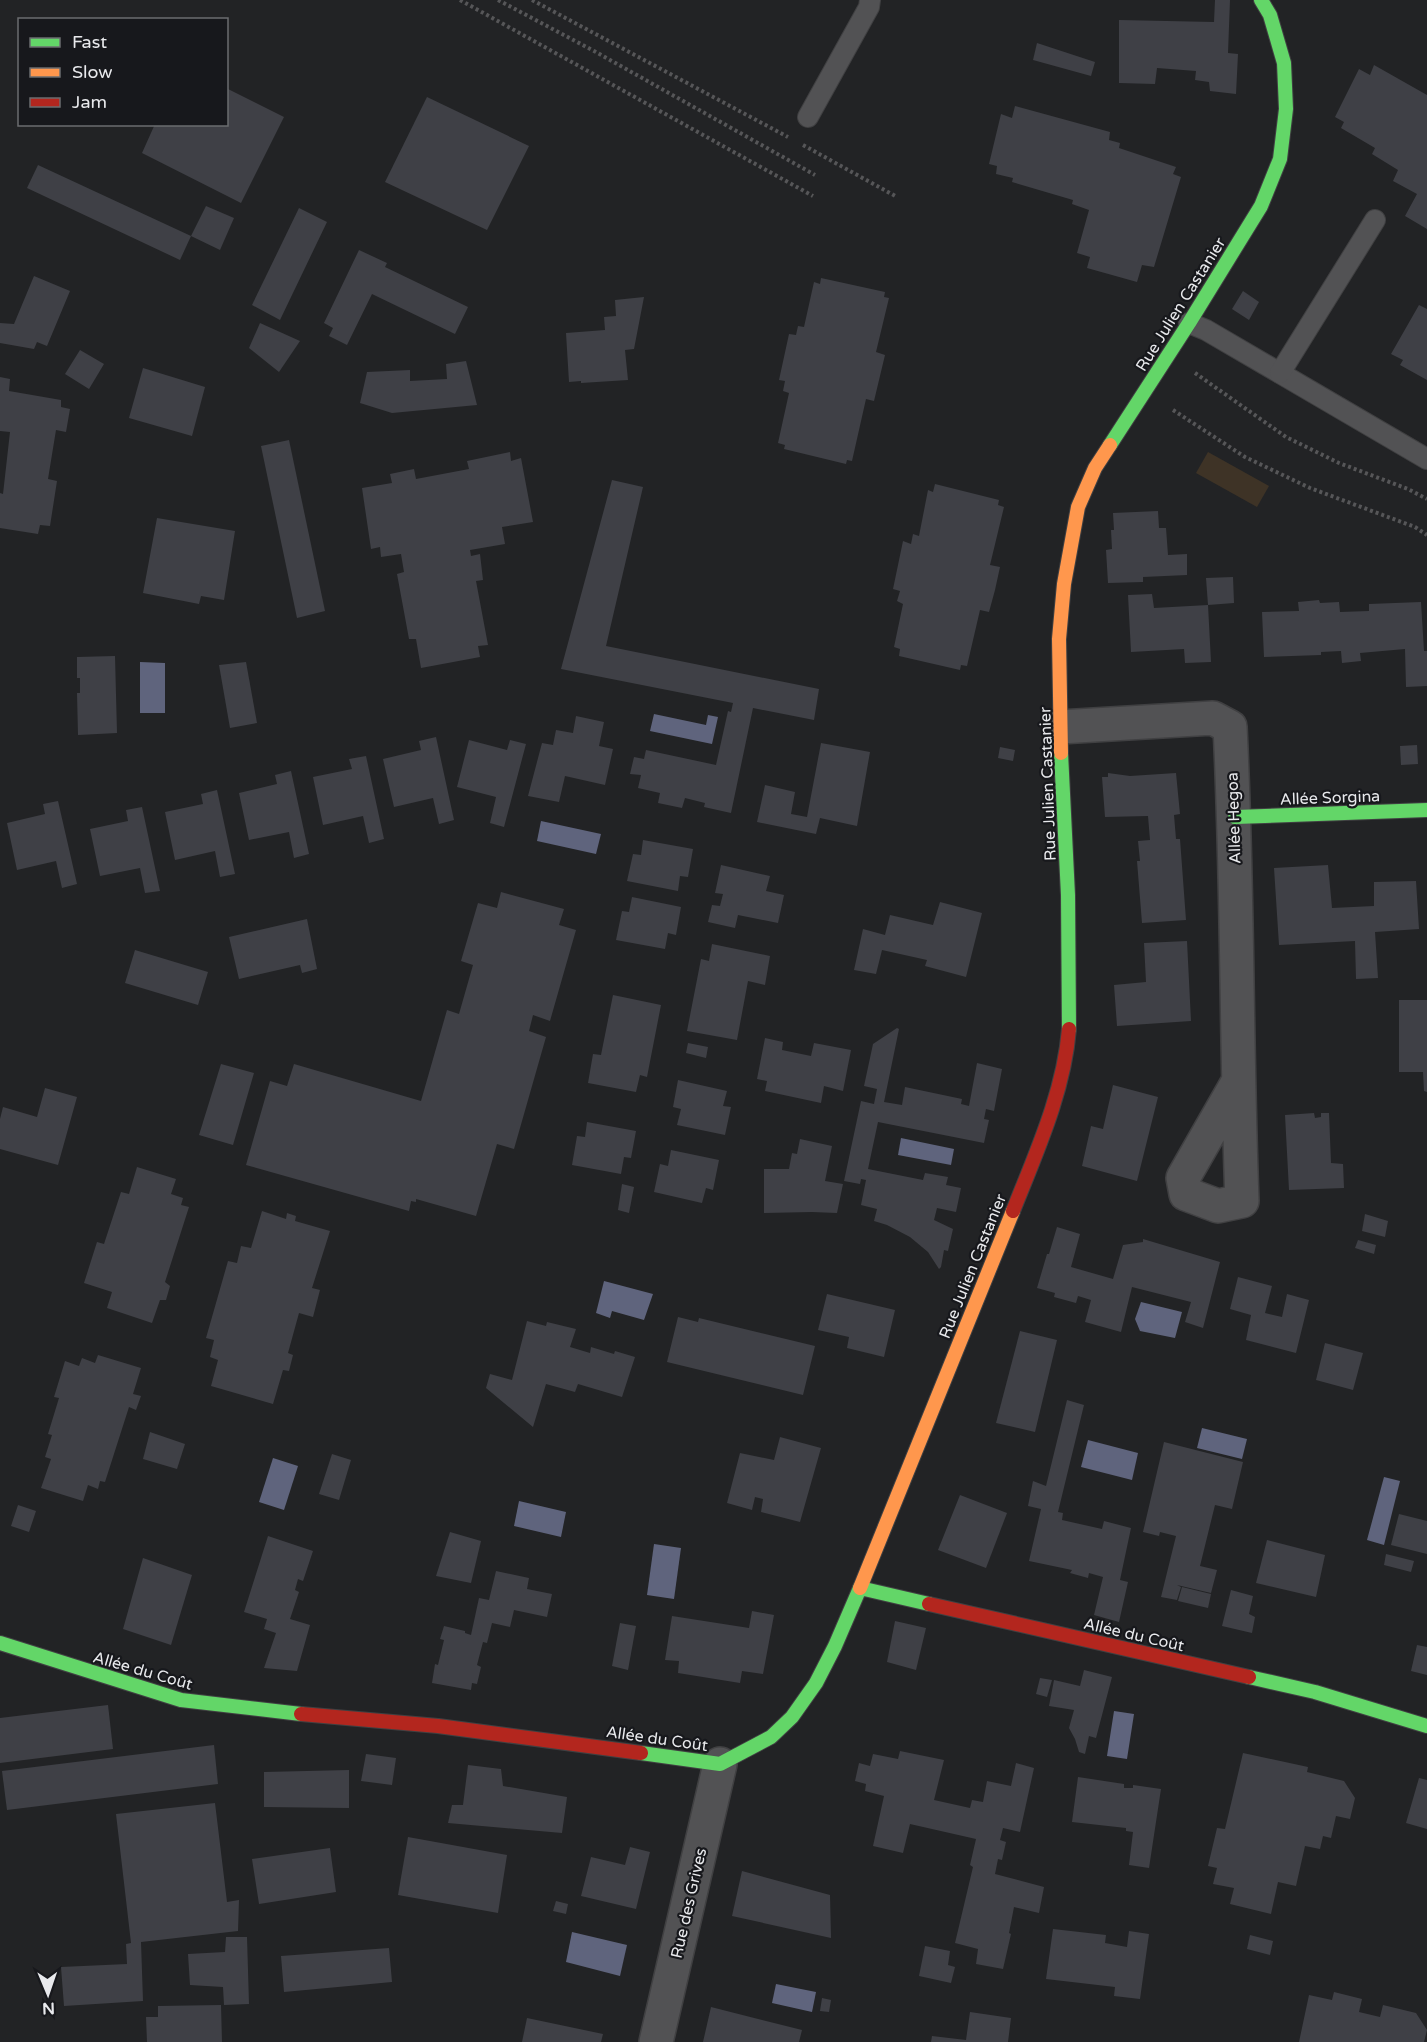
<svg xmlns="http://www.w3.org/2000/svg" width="1427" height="2042" font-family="'Varela Round',sans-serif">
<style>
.green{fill:#3e3326}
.water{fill:#5f647d}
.building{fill:#3f4046}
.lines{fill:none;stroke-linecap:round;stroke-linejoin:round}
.lane-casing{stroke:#404042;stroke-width:22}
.street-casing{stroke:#404042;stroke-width:36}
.fast-casing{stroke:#404042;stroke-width:16}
.slow-casing{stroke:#404042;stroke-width:16}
.jam-casing{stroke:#404042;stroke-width:16}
.path{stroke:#565658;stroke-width:4;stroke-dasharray:3 3;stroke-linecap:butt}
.lane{stroke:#525254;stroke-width:20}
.street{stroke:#525254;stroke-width:33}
.fast{stroke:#63d668;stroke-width:14}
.slow{stroke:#ff974d;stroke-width:14}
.jam{stroke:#b3261e;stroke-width:14}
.labels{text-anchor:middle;stroke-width:4.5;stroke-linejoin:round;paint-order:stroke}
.street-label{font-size:16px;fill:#e8e9ec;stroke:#17181c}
</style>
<rect width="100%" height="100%" fill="#222325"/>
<!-- green -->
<path class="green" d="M1208 452 1269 486 1257 507 1196 473Z"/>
<!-- water -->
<g class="water">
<path d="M140 662 165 663V713H140Z"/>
<path d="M654 714 706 725 708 715 718 717 712 744 650 731Z"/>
<path d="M541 821 601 834 596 854 537 841Z"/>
<path d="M901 1138 954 1149 951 1165 898 1155Z"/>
<path d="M604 1281 653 1294 644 1320 612 1311 610 1318 596 1313Z"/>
<path d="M1141 1302 1182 1312 1175 1338 1140 1331 1135 1319Z"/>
<path d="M1202 1428 1247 1439 1242 1459 1197 1448Z"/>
<path d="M1088 1440 1138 1453 1132 1480 1081 1467Z"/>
<path d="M273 1458 298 1466 284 1510 259 1502Z"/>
<path d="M1384 1477 1400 1481 1384 1545 1367 1540Z"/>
<path d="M519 1501 566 1512 561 1537 514 1526Z"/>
<path d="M654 1544 681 1548 674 1599 647 1595Z"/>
<path d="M1114 1711 1134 1714 1127 1759 1107 1756Z"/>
<path d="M572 1932 627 1945 620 1976 566 1962Z"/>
<path d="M776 1984 816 1992 812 2012 772 2003Z"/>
</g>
<!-- building -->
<g class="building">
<path d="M1215 0H1230L1228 53 1238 54 1236 94 1210 91 1209 82 1195 80 1196 71 1157 68 1155 84 1119 83V20L1214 22Z"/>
<path d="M1037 43 1095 62 1091 76 1033 60Z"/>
<path d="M1374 65 1427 95V229L1405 216 1417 194 1393 181 1398 170 1372 154 1375 148 1341 128 1344 122 1335 117 1359 69 1370 75Z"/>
<path d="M226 88 284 117 241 203 142 153 155 124H226Z"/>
<path d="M427 97 529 146 487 230 385 182Z"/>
<path d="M1015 106 1110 132 1109 140 1120 143 1119 148 1176 167 1173 174 1181 177 1154 267 1142 265 1137 282 1087 268 1090 257 1077 253 1089 210 1072 204 1073 200 1012 182 1013 178 996 174 997 166 989 164 1001 114 1012 118Z"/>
<path d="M38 165 191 236 180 260 27 188Z"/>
<path d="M206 206 234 218 220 250 191 236Z"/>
<path d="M299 208 327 222 280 320 252 305Z"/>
<path d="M359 250 387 263 385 267 468 307 455 334 372 294 347 345 329 336 333 328 324 323Z"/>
<path d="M34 276 70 291 47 346 37 342 34 349 0 343V323L14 324Z"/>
<path d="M821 278 885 292 884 297 889 298 876 352 885 355 874 401 866 399 852 461 847 460 846 464 784 449 785 445 778 443 789 393 783 391 785 381 779 380 789 334 796 335 798 326 804 327 814 282 820 284Z"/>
<path d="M1243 291 1259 302 1249 320 1232 309Z"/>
<path d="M644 297 634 349 625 350 628 380 581 383V381L569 382 566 333 605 330 604 317 616 316 615 300Z"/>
<path d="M1419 305 1427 309V380L1400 365 1403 360 1391 354Z"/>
<path d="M260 323 300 341 279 372 249 348Z"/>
<path d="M80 350 104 364 89 389 65 374Z"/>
<path d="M466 361 477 405 392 413 360 403 367 372 410 370V381L447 379 446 364Z"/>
<path d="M143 368 205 387 192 436 129 418Z"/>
<path d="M0 377 10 379 9 391 61 400V407L70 409 66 432 56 430 48 479 57 481 50 526 40 525 38 534 0 528V493L3 494 10 432 0 431Z"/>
<path d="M289 440 325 611 297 618 261 446Z"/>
<path d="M510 452 511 461 521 458 533 522 502 527 505 544 470 550 471 556 480 554 483 580 476 581 488 645 478 646 480 657 421 668 416 639H409L397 574 404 572 401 554 381 557 380 547 371 549 362 488 392 483 390 474 414 469 416 479 469 469 467 461Z"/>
<path d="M612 480 643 487 606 646 819 689 814 720 753 708 731 813 704 807 705 803 685 798 682 808 658 803 660 793 638 788 641 775 630 774 634 757 644 759 646 750 716 765 728 711 731 712 733 703 561 669Z"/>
<path d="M935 484 999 500 998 505 1004 507 990 565 1000 567 995 590 989 612 980 610 967 666 961 665 960 670 899 656 900 649 894 647 903 604 897 601 900 591 893 589 903 541 911 544 913 534 919 536 928 490 933 492Z"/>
<path d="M1158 511 1159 528H1166L1168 555 1187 554V575L1143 577V582L1108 583 1106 550 1112 549 1111 530H1114L1113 513Z"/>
<path d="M157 518 235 531 224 600 201 596 199 604 143 593Z"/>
<path d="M1233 577 1234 603 1208 605 1206 578Z"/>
<path d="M1152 594 1154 608 1208 605 1211 662 1185 663 1184 649 1131 652 1128 595Z"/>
<path d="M1319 600 1320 603 1339 602 1340 612 1369 611V604L1421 602 1424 651H1427V686L1406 687 1405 649 1360 653 1361 661 1342 663 1341 651 1321 652V655L1264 657 1262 612 1299 611 1298 602Z"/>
<path d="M115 656 117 733 78 735 77 693H80V678H77V657Z"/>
<path d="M246 662 257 723 230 728 219 665Z"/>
<path d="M576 716 604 722 599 746 613 749 605 785 565 776 559 802 528 796 542 743 553 745 556 730 573 733Z"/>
<path d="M436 737 454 820 439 824 433 798 394 807 383 759 421 750 419 741Z"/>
<path d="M469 740 507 750 510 740 526 744 504 827 490 823 496 797 457 787Z"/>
<path d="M821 743 870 752 857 826 820 818 816 834 757 822 765 785 795 792 791 814 807 817Z"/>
<path d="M1417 745 1418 764 1401 765 1400 746Z"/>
<path d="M1000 747 1015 750 1013 761 998 758Z"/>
<path d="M366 756 384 839 369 843 363 816 323 825 313 777 352 769 349 759Z"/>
<path d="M291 771 309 854 294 858 289 832 249 840 239 793 277 784 275 775Z"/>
<path d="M1108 773 1130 776 1176 773 1180 814 1174 815 1176 839H1180L1186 920 1142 923 1137 861H1140L1138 841 1150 840 1148 816 1105 817 1102 777H1108Z"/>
<path d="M217 790 235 874 220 877 215 851 175 860 165 812 203 804 201 794Z"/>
<path d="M58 801 77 884 62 888 56 861 17 870 7 823 45 814 43 804Z"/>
<path d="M142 807 160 891 145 893 140 868 100 876 90 829 128 821 126 810Z"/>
<path d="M643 840 693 849 688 877 680 876 678 891 627 881 633 854 641 855Z"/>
<path d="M721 865 770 876 766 891 784 895 778 923 738 915 735 928 708 922 712 905 720 906 723 894 715 893Z"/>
<path d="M1328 865 1332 908 1374 906V882L1416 881 1419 929 1375 932 1378 978 1356 979 1355 941 1279 945 1274 868Z"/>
<path d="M501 892 564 909 559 925 576 930 550 1021 533 1015 529 1031 546 1037 514 1149 497 1144 476 1216 416 1199V1202L411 1201 409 1211 246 1165 270 1081 287 1086 294 1064 421 1101 447 1010 459 1014 473 965 461 961 478 903 497 908Z"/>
<path d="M632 897 681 907 676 935 668 933 665 949 616 940 622 911 629 912Z"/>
<path d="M940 902 982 913 966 977 925 966 927 960 882 950 876 974 854 970 863 929 885 935 890 915 933 925Z"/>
<path d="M307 919 317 969 302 973 300 965 239 979 229 937Z"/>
<path d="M1187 941 1191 1021 1117 1026 1114 985 1146 982 1144 943Z"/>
<path d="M712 944 770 956 765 985 748 981 737 1040 687 1031 701 959 709 961Z"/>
<path d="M135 950 208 972 198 1005 125 983Z"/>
<path d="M613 995 661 1005 647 1077 640 1075 636 1092 588 1083 593 1054 601 1055Z"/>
<path d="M1399 1000H1427V1092L1424 1091 1423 1072H1399Z"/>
<path d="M897 1028 899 1029 884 1102 902 1105 905 1087 962 1099 961 1104 969 1106 977 1063 1002 1069 994 1111 986 1109 984 1119 989 1120 984 1143 878 1122 868 1169 923 1180 925 1173 948 1177 946 1185 961 1188 956 1212 937 1208 934 1220 953 1229 948 1251 944 1250 941 1267 939 1269 928 1252 910 1237 887 1225 874 1221 877 1209 861 1205 866 1180 861 1179 860 1184 844 1181 861 1101 874 1104 877 1089 864 1086 873 1044Z"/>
<path d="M765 1038 783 1042 782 1050 811 1056 814 1043 851 1050 843 1091 824 1086 821 1103 765 1091 767 1081 757 1079Z"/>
<path d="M688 1043 708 1047 706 1058 686 1053Z"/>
<path d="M221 1064 254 1073 233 1145 199 1135Z"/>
<path d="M678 1080 727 1091 723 1106 731 1107 725 1135 677 1125 681 1109 673 1107Z"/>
<path d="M1113 1085 1158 1097 1137 1181 1082 1166 1091 1126 1103 1129Z"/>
<path d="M45 1088 77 1097 58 1165 0 1149V1119L3 1107 37 1117Z"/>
<path d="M1314 1113 1315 1118 1321 1117V1113H1329L1331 1163 1343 1164 1344 1188 1289 1190 1285 1115Z"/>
<path d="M587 1122 636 1131 631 1158 624 1157 621 1174 572 1165 577 1136 585 1137Z"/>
<path d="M800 1139 832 1146 825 1181 843 1184 837 1213 812 1212 764 1213V1169H789L792 1153 797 1154Z"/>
<path d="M671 1150 719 1160 713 1190 706 1188 702 1203 654 1192 660 1164 668 1166Z"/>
<path d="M137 1167 176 1179 171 1194 183 1198 181 1205 189 1207 165 1282 170 1286 166 1300H160L152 1323 107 1308 112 1292 84 1283 97 1242 104 1244 121 1192 129 1194Z"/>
<path d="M622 1184 634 1187 629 1213 618 1210Z"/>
<path d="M262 1211 286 1219 287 1213 296 1216 295 1221 330 1231 312 1288 320 1290 313 1317 299 1313 288 1353 293 1355 289 1371 283 1370 273 1404 211 1386 218 1360 210 1357 214 1340 206 1338 228 1261 237 1263 241 1246 251 1248Z"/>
<path d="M1365 1214 1388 1221 1385 1237 1362 1231Z"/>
<path d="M1057 1227 1080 1234 1071 1267 1113 1279 1123 1245 1143 1242V1239L1220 1262 1203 1328 1185 1322 1191 1302 1132 1287 1121 1332 1085 1322 1091 1300 1078 1296 1076 1303 1054 1297 1055 1293 1037 1288 1047 1254H1049Z"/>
<path d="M1358 1240 1376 1245 1374 1254 1355 1248Z"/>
<path d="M1238 1277 1272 1286 1265 1313 1282 1317 1287 1294 1309 1300 1296 1353 1246 1340 1251 1315 1230 1309Z"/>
<path d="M827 1294 895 1310 884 1357 847 1348 849 1337 818 1330Z"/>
<path d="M678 1317 698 1322 699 1318 815 1346 803 1395 667 1362Z"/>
<path d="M527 1321 546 1326 547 1322 576 1329 570 1347 590 1353 591 1347 614 1354 615 1351 635 1357 622 1397 578 1384 575 1392 546 1384 533 1427 486 1388 490 1374 512 1380Z"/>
<path d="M1020 1331 1057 1340 1035 1432 996 1423Z"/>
<path d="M1325 1343 1363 1353 1353 1390 1316 1380Z"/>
<path d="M98 1355 141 1368 133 1394 141 1396 136 1410 129 1407 105 1482 100 1481 98 1489 88 1485 83 1501 41 1488 51 1459 45 1457 52 1435 48 1434 59 1398 54 1397 65 1361 79 1366 82 1358 95 1363Z"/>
<path d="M1067 1400 1084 1405 1058 1512 1063 1513 1062 1520 1102 1529 1104 1521 1131 1528 1120 1580 1128 1582 1119 1622 1094 1615 1103 1577 1089 1573 1088 1578 1070 1573 1072 1570 1029 1561 1041 1509 1028 1506 1033 1481 1046 1486Z"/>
<path d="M150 1432 185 1444 177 1469 143 1459Z"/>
<path d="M780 1437 821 1448 800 1522 761 1512 763 1499 755 1497 752 1510 727 1503 740 1453 774 1460Z"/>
<path d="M1164 1442 1243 1462 1232 1509 1215 1505 1200 1566 1217 1570 1211 1593 1177 1585 1181 1587 1177 1600 1161 1597 1176 1536 1160 1532 1159 1536 1143 1532Z"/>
<path d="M332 1454 351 1460 339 1500 319 1494Z"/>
<path d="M960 1495 1007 1513 986 1568 938 1550Z"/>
<path d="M18 1505 36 1511 29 1532 11 1526Z"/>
<path d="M1399 1514 1427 1521V1554L1391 1545Z"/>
<path d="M450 1532 481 1541 471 1583 436 1576Z"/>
<path d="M268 1536 313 1551 303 1581 298 1579 295 1590 299 1592 290 1619 310 1625 297 1671 264 1668 276 1633 264 1629 267 1619 244 1612Z"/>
<path d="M1267 1540 1325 1555 1316 1597 1256 1583Z"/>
<path d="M1386 1554 1414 1561 1411 1572 1384 1565Z"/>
<path d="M143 1558 192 1575 171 1645 123 1629Z"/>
<path d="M496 1571 529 1578 527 1589 552 1594 547 1617 514 1610 510 1627 492 1623 487 1643 483 1642 477 1665 481 1667 477 1684 472 1683 471 1690 432 1683 435 1664 438 1665 444 1640 440 1639 444 1626 465 1631V1633L471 1635 479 1598 489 1600Z"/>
<path d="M1182 1587 1211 1594 1208 1608 1178 1601Z"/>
<path d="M1231 1590 1253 1596 1249 1614 1255 1617 1252 1633 1222 1626Z"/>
<path d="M752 1611 774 1615 763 1674 742 1671 740 1683 678 1673 679 1661 665 1660 672 1616 749 1628Z"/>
<path d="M895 1621 926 1628 916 1670 887 1662Z"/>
<path d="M620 1623 636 1626 628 1670 612 1666Z"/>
<path d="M1417 1645 1427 1647V1675L1411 1671Z"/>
<path d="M1084 1670 1112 1677 1096 1738 1089 1736 1085 1754 1079 1752 1075 1739 1069 1728 1074 1710 1049 1706 1054 1680 1080 1686Z"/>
<path d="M1040 1678 1052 1680 1047 1697 1036 1694Z"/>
<path d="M108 1705 113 1749 0 1763V1718Z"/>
<path d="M214 1745 218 1784 7 1810 2 1771Z"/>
<path d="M900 1751 944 1760 934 1800 970 1808 972 1800 983 1802 987 1781 1011 1786 1016 1763 1034 1768 1020 1832 1003 1828 1000 1840 1006 1842 1002 1860 998 1859 995 1874 1044 1887 1039 1913 1014 1907 1009 1933 1011 1934 1003 1969 976 1964 978 1949 955 1943 973 1867 970 1865 976 1839 910 1824 903 1853 873 1846 884 1796 865 1791 866 1784 855 1781 859 1763 870 1766 873 1754 898 1759Z"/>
<path d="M1243 1753 1308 1767 1307 1772 1344 1781 1355 1798 1350 1819 1336 1816 1331 1838 1323 1836 1320 1849 1305 1846 1296 1886 1278 1882 1271 1914 1230 1904 1234 1888 1213 1884 1217 1868 1208 1866 1217 1828 1225 1829Z"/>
<path d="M366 1754 396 1758 392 1785 361 1781Z"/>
<path d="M468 1765 501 1769 503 1786 567 1797 562 1833 448 1823 452 1805H463Z"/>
<path d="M349 1770V1808L264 1807V1772Z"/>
<path d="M1078 1777 1124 1784V1788H1133V1785L1161 1789 1149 1868 1129 1865 1133 1832 1126 1831V1828L1072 1822Z"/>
<path d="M1419 1778 1427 1780V1829L1406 1823Z"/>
<path d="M215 1803 227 1902 239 1900 238 1931 141 1942 143 2001 64 2006 61 1967 127 1964 126 1944 131 1943 116 1814Z"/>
<path d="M408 1837 507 1855 498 1913 398 1895Z"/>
<path d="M630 1847 650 1852 636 1909 581 1896 591 1857 625 1865Z"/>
<path d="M330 1848 336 1892 259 1904 252 1859Z"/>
<path d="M742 1871 830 1895 831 1938 732 1916Z"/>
<path d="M556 1901 568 1904 566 1914 553 1911Z"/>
<path d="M1053 1929 1106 1935 1105 1943 1127 1947 1129 1931 1149 1934 1140 1999 1114 1996 1115 1987 1046 1979Z"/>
<path d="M1250 1935 1273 1941 1270 1955 1247 1949Z"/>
<path d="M226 1937H247L249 2004 224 2005 223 1987 190 1985 188 1954 225 1952Z"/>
<path d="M925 1946 950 1951 948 1965 955 1967 951 1983 919 1976Z"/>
<path d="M389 1948 392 1982 284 1992 281 1956Z"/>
<path d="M1334 1992 1362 1999 1359 2012 1380 2017 1383 2005 1416 2013 1427 2030 1424 2042H1299L1309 1995 1332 2000Z"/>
<path d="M822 1998 831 2000 829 2012 820 2011Z"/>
<path d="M221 2005 222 2042H147L146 2017H158V2006Z"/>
<path d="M711 2007 802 2030 799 2042H703Z"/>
<path d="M970 2012 1011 2018 1008 2042H931L932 2036 966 2040Z"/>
<path d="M527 2018 603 2034 601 2042H522Z"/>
</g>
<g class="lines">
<defs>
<g id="lane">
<path d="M808 117 869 7 870 0"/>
<path d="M1189 323 1206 330 1427 459"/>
<path d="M1280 373 1375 220"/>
</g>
<g id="street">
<path d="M1060 727 1213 718 1230 727C1238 885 1236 1043 1242 1201L1218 1206 1186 1194 1183 1178 1238 1082"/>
<path d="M656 2042 720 1764"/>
</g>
<g id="fast">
<path d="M1110 445 1189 323 1261 206 1280 159 1286 109 1284 63 1270 15 1261 0"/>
<path d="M1061 753 1068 895 1069 1029"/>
<path d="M1235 817 1427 810"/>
<path d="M0 1643 181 1700 301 1714"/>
<path d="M1249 1677 1315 1692 1427 1726"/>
<path d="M641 1753 720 1764 771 1737 792 1717 816 1683 835 1646 860 1588 929 1604"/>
</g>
<g id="slow">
<path d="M1061 753 1059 639 1064 584 1078 507 1095 468 1110 445"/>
<path d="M860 1588 1013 1211"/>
</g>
<g id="jam">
<path d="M1013 1211C1036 1153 1064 1092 1069 1029"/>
<path d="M929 1604 1249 1677"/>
<path d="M301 1714 438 1726 641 1753"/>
</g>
</defs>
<!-- lane casing -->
<use href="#lane" class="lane-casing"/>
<!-- street casing -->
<use href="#street" class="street-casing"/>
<!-- fast casing -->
<use href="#fast" class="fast-casing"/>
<!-- slow casing -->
<use href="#slow" class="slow-casing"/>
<!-- jam casing -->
<use href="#jam" class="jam-casing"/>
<!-- path -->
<g class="path">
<path d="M460 0 813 196"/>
<path d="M498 0 594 51 815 175"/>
<path d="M532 0 788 137"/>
<path d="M803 145 897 197"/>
<path d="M1195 373 1286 437 1339 463 1408 489 1427 499"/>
<path d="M1173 410 1245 457 1310 488 1415 527 1427 535"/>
</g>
<!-- lane -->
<use href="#lane" class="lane"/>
<!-- street -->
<use href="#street" class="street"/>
<!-- fast -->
<use href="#fast" class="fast"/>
<!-- slow -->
<use href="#slow" class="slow"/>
<!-- jam -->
<use href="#jam" class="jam"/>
</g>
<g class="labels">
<!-- street labels -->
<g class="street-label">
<text transform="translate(1180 304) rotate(-58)" y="6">Rue Julien Castanier</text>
<text transform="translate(1047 784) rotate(-92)" y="6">Rue Julien Castanier</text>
<text transform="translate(1330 797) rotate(-2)" y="6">Allée Sorgina</text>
<text transform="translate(1233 818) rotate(-92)" y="6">Allée Hegoa</text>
<text transform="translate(972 1266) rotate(-68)" y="6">Rue Julien Castanier</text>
<text transform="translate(1134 1634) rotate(13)" y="6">Allée du Coût</text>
<text transform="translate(143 1670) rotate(16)" y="6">Allée du Coût</text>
<text transform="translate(657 1738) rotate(8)" y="6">Allée du Coût</text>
<text transform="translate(688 1903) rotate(-77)" y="6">Rue des Grives</text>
</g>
</g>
<!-- legend -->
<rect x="18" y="18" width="210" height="108" fill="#17181c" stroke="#6b6c6f" stroke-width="1.5"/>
<rect x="30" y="38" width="30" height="9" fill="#63d668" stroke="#6b6c6f" stroke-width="1.5"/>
<text x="72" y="48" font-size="18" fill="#e8e9ec">Fast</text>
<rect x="30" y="68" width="30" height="9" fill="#ff974d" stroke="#6b6c6f" stroke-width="1.5"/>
<text x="72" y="78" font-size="18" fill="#e8e9ec">Slow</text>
<rect x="30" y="98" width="30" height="9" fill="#b3261e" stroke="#6b6c6f" stroke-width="1.5"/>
<text x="72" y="108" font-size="18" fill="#e8e9ec">Jam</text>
<!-- north arrow -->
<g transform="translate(48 1994) rotate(178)" stroke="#17181c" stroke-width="4.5" paint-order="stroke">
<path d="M0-4.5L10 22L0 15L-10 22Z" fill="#e8e9ec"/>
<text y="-9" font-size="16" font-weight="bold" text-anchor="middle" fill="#e8e9ec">N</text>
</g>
</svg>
